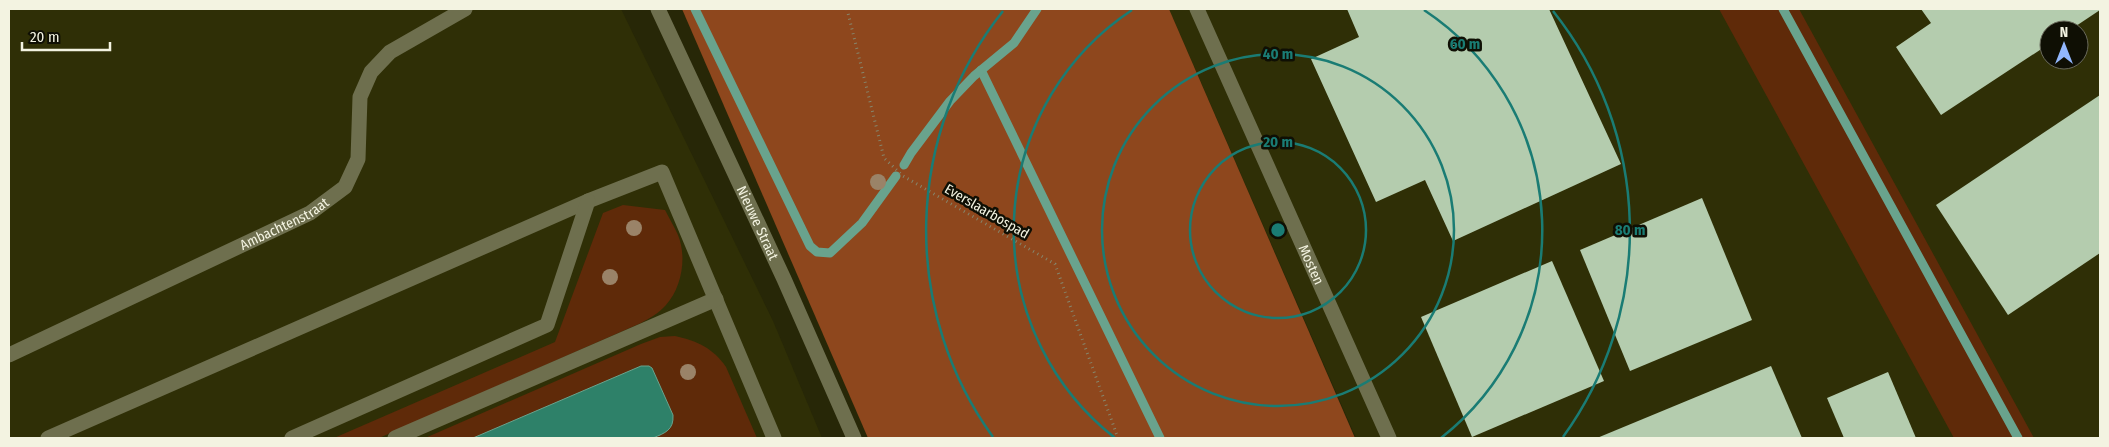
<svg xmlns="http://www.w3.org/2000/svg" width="2109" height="447" font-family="'Fira Sans Condensed',sans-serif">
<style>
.built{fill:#2f2f06;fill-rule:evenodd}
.green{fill:#5f2a09}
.forest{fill:#8e471d}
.water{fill:#2e8169;stroke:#69a38d}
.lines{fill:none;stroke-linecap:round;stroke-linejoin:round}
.stream{stroke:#69a38d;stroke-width:9}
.building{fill:#b4ccae}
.path{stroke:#86866c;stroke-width:3;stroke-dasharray:1 4;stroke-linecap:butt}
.minor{stroke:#6e6f4e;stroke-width:15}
.tree{fill:#9a8368}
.ring{fill:none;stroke:#1a7c74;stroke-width:2.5}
.labels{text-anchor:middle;stroke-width:5;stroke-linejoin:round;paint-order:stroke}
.street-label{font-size:14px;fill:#f3f3e1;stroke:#0f0f04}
.centre{fill:#1a7c74;stroke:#0f0f04;stroke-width:2.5}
.ring-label{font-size:15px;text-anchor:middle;font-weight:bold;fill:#1a7c74;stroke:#0f0f04;stroke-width:5;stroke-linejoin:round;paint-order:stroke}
</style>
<rect width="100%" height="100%" fill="#272707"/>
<!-- built -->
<g class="built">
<path d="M9 9H621L773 321 822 438H9Z"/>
<path d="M1169 9H2100V438H1356ZM2049 30H2079V60H2049Z"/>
</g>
<!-- green -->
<g class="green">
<path d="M1719 9H1799L2034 438H1954Z"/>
<path d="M623 205 665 210C669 218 674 226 678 235 687 257 682 287 666 305 659 313 650 318 641 323L379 438H334L555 342 603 213Z"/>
<path d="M675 336C697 341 713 348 726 367L757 438H425L641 344 660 337Z"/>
</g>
<!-- forest -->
<path class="forest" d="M682 9H1169L1355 438H868Z"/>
<!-- water -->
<path class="water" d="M641 366H649L652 368 673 415C674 430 665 433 653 438H473Z"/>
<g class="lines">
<!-- stream -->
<g class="stream">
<path d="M695 9 810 246 817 252 830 253 862 223 896 176"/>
<path d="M1783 9 2018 438"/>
<path d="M981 70 1160 438"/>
<path d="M904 165 911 153 950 101 974 76 1014 43 1037 9"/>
</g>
</g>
<!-- building -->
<g class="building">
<path d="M1347 9H1549L1621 164 1453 241 1425 180 1376 202 1311 59 1359 37Z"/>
<path d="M1921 9H2100V10L2070 30H2049V44L1941 115 1896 47 1931 23Z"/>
<path d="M2100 95V253L2008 315 1936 205Z"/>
<path d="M1702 198 1752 320 1630 371 1580 250Z"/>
<path d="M1552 261 1604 381 1472 437 1421 317Z"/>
<path d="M1771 366 1802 438H1597Z"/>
<path d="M1888 372 1916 438H1844L1827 398Z"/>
</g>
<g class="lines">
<!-- path -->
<path class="path" d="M847 9 884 158 903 176 1055 264 1118 438"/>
<!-- minor -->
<g class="minor">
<path id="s1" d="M658 9 784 279 854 438"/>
<path id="s2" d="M1197 9 1389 438"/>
<path id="s3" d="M9 355 310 213 345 187 358 159 360 97 371 72 390 52 465 9"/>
<path d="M48 438 588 201 662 172 774 438"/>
<path d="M292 438 547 325 588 201"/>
<path d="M395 438 716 299"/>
</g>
</g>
<!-- trees -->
<g class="tree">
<circle cx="878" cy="182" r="8"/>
<circle cx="634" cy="228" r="8"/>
<circle cx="610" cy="277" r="8"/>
<circle cx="688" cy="372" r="8"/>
</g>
<!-- distance rings -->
<g class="ring">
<circle cx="1278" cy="230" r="88"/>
<circle cx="1278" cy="230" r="176"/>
<path d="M1115 438A264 264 0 0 1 1132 10M1424 10A264 264 0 0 1 1441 438"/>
<path d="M993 437A352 352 0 0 1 1003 11M1553 11A352 352 0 0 1 1563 437"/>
</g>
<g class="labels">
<!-- street labels -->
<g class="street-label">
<text transform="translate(987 211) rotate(30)" y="5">Everslaarbospad</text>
<text dy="5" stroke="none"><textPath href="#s3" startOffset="305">Ambachtenstraat</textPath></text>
<text dy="5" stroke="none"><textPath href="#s1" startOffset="236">Nieuwe Straat</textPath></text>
<text dy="5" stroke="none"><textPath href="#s2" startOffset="280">Mosten</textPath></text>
</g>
</g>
<circle cx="1278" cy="230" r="8" class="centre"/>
<g class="ring-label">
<text x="1465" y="49">60 m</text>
<text x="1278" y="59">40 m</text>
<text x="1278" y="147">20 m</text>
<text x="1630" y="235">80 m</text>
</g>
<!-- border -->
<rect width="2109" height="447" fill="none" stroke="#f3f3e1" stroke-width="20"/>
<!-- north arrow -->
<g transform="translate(2064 45)"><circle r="24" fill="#0f0f04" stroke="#6a6a5c"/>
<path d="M0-4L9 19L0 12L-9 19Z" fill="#92b7fd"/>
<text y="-8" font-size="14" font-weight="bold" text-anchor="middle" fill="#f3f3e1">N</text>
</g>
<!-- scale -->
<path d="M22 42v8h88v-8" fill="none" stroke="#f3f3e1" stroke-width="2.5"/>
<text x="30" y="42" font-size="15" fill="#f3f3e1" stroke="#0f0f04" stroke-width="4" paint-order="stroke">20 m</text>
</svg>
